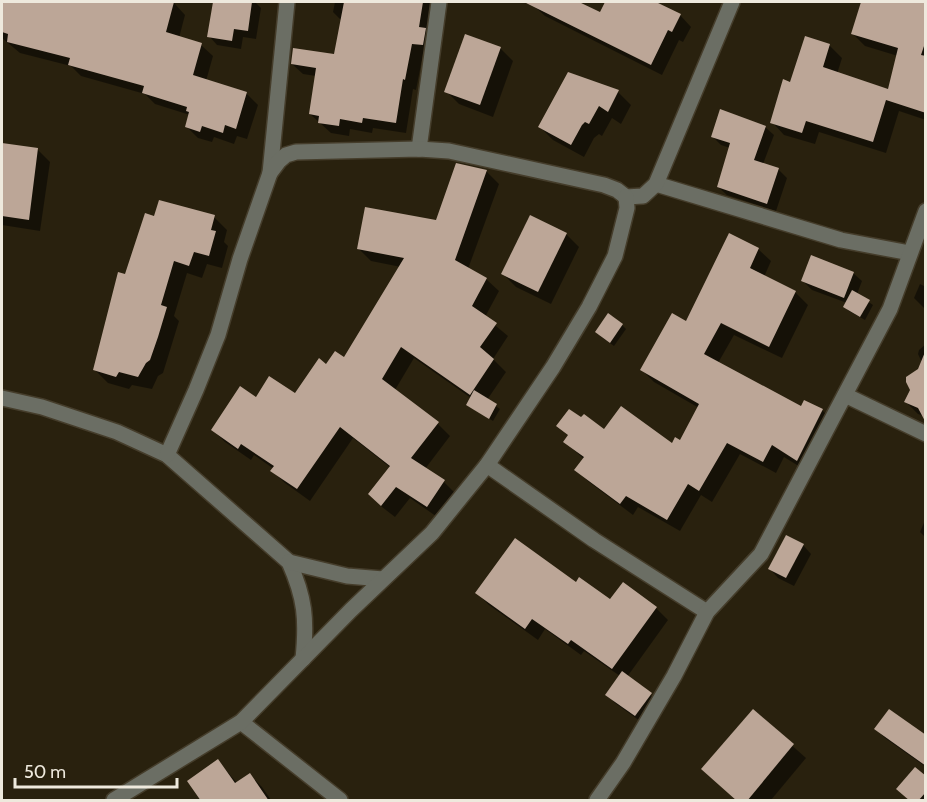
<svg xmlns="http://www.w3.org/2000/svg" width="927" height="802" font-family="Cabin,sans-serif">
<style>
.shadow{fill:#0007}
.building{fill:#bca697}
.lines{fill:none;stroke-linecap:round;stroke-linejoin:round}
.minor-casing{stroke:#453d2b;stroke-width:18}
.minor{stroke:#6b6e64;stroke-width:15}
</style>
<rect width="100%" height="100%" fill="#29210e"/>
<!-- shadow -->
<g class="shadow">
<path d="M2 2H165L174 3 185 15 179 38 201 45 213 56 206 81 246 93 258 105 247 139 237 136 234 144 214 137 212 142 198 138 187 127 190 115 155 104 145 94 81 76 71 66 20 53 2 38Z"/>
<path d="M214 2H255L261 8 256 39 243 37 241 49 217 45 209 36Z"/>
<path d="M335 2H400L401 16 409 14 410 2H435L434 56 423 54 416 90 413 89 406 133 373 128 372 133 350 129 349 136 331 133 310 114 316 76 303 74 292 64 335 56 342 21 333 12Z"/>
<path d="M535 2H576L601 14 607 2H652L680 15 691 27 683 42 679 40 662 75 545 16 533 5Z"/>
<path d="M862 2H926V120L899 111 886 153 819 132 815 144 784 135 772 122 791 84 806 38 830 46 842 58 837 74 890 90 898 56 865 46 853 34Z"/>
<path d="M500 48 513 61 493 117 459 104 446 91Z"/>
<path d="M569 73 618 92 631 105 621 124 612 118 602 136 599 134 594 138 584 157 553 140 540 127Z"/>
<path d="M765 127 774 135 763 164 778 169 787 178 776 211 727 195 718 187 730 148 721 145 712 136Z"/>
<path d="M2 144 38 150 50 162 40 231 2 225Z"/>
<path d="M486 171 499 184 468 269 486 279 499 291 485 317 508 336 493 359 506 372 487 400 500 409 493 421 468 405 471 398 414 358 395 390 438 424 450 436 425 469 444 482 456 494 440 519 410 498 395 517 382 507 370 494 391 468 353 438 310 501 285 483 272 471 274 469 254 455 251 460 225 442 213 430 256 399 295 395 327 366 345 359 401 267 371 261 359 249 436 222Z"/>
<path d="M214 217 227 230 224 242 228 246 222 268 207 264 202 278 187 273 174 316 179 321 163 373 158 376 152 389 132 385 129 389 108 383 95 370 126 276 155 218Z"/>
<path d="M566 234 579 247 551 304 516 287 503 274Z"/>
<path d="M758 249 771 261 764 277 795 292 808 305 782 358 734 335 718 363 802 408 804 402 822 410 835 423 810 473 784 457 776 473 740 454 712 502 701 495 680 531 638 507 633 515 589 482 576 470 584 459 565 442 569 436 558 426 605 432 672 445 681 442 699 408 654 382 642 370Z"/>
<path d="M853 273 862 281 857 294 873 305 865 320 849 311 845 307 847 303 812 290 803 281Z"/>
<path d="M920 284 926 287V310L914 298Z"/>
<path d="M622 325 626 329 614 346 600 336Z"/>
<path d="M926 344V417L918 414 906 402 924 367 918 354 919 350Z"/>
<path d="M926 518V538L920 532Z"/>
<path d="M803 545 811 554 794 586 778 578 770 569Z"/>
<path d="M576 584 611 601 656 608 668 620 627 677 659 702 644 724 615 703 607 694 620 676 584 651 581 655 545 629 538 640 489 605 477 593Z"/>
<path d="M753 711 806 758 771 800H737Z"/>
<path d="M876 729 926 737V767L885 738Z"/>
<path d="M218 761 237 783 250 775 262 787 271 800H208Z"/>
<path d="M926 778V800H910Z"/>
</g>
<!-- building -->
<g class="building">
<path d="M2 2H174L166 32 202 43 193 75 247 92 236 129 225 125 223 133 202 126 200 132 185 127 189 112 186 111 187 107 142 93 144 86 68 65 70 58 7 42 8 34 2 32Z"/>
<path d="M213 2H252L248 31 234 29 232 41 207 37Z"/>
<path d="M344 2H423L419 27 426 28 423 45 412 44 405 80 403 79 396 123 363 118 362 123 340 119 339 126 318 123 319 116 309 114 316 68 291 64 293 48 334 54Z"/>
<path d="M524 2H579L600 12 605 2H656L681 14 672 32 668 30 651 65Z"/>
<path d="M861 2H926V40L921 55 926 56V113L886 100 873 142 806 121 802 133 770 123 783 79 790 82 805 36 830 44 823 67 888 89 898 48 851 34Z"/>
<path d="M465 34 501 47 480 105 444 92Z"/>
<path d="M568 72 619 90 608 112 599 106 589 124 585 122 582 125 571 145 538 127Z"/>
<path d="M720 109 766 126 754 160 779 168 767 204 717 187 730 143 711 137Z"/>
<path d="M2 143 38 148 29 220 2 216Z"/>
<path d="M456 163 487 170 455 260 487 278 472 306 497 323 480 347 494 359 470 395 401 347 382 379 439 422 411 458 445 480 427 507 396 487 381 506 368 494 390 466 340 427 297 489 270 471 274 466 241 444 238 449 211 430 240 386 256 397 269 376 295 393 319 358 326 364 335 351 344 357 404 258 357 249 365 207 436 220Z"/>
<path d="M159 200 215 215 211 230 216 231 209 256 194 252 189 266 174 261 161 305 167 307 158 337 150 360 146 363 138 377 119 372 116 377 93 370 118 272 125 274 145 213 154 216Z"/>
<path d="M530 215 567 233 538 292 501 274Z"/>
<path d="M729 233 759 248 750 268 796 291 769 347 721 323 704 354 801 406 804 400 823 409 797 461 772 445 763 462 727 443 699 491 688 484 667 520 626 496 620 504 574 470 584 457 563 442 568 435 556 426 569 409 581 417 584 414 604 429 621 406 672 443 675 437 680 440 699 404 640 370 672 313 686 321Z"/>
<path d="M811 255 854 272 844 298 801 281Z"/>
<path d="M852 290 870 300 860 317 843 307Z"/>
<path d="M608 313 623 324 610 343 595 332Z"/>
<path d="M925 352H926V423L918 408 904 402 910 390 906 382V377L918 369Z"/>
<path d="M474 390 497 404 489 419 466 405Z"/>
<path d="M786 535 804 544 786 578 768 569Z"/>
<path d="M515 538 576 582 579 577 610 599 623 582 657 607 612 669 571 640 568 644 532 619 525 629 475 593Z"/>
<path d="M622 671 652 693 635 716 605 695Z"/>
<path d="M753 709 794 744 747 801H737L701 769Z"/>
<path d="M889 709 926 735V766L874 729Z"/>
<path d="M218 759 235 783 250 773 269 801H201L187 781Z"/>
<path d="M915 767 926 776V792L918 801H910L896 789Z"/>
</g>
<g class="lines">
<defs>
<g id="minor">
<path d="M419 149 439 2"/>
<path d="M270 173 287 2"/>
<path d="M656 184 841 240 910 253"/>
<path d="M845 395 926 434"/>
<path d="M2 398 42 407 117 432 167 455 289 562C305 598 307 619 303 659"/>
<path d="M167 455 196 390 218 335 240 259 270 173 279 161 286 155 296 152 419 149 449 151 604 185 617 190 626 197 643 196 656 184 732 2"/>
<path d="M487 465 594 540 707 612"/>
<path d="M289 562 347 576 383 579"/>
<path d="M241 722 340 800"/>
<path d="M114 800 241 722 351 610 432 533 487 465 553 367 589 307 615 256 627 208 626 197"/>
<path d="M597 800 623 763 674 676 707 612 761 554 890 309 926 211"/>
</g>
</defs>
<!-- minor casing -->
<use href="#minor" class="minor-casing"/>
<!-- minor -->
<use href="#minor" class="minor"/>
</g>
<!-- border -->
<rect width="927" height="802" fill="none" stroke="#eee9dd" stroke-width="6"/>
<!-- scale -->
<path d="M15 778v9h162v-9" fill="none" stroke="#eee9dd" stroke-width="3"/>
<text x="24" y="778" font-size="18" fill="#eee9dd" stroke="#29210e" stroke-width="4.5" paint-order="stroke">50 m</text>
</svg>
